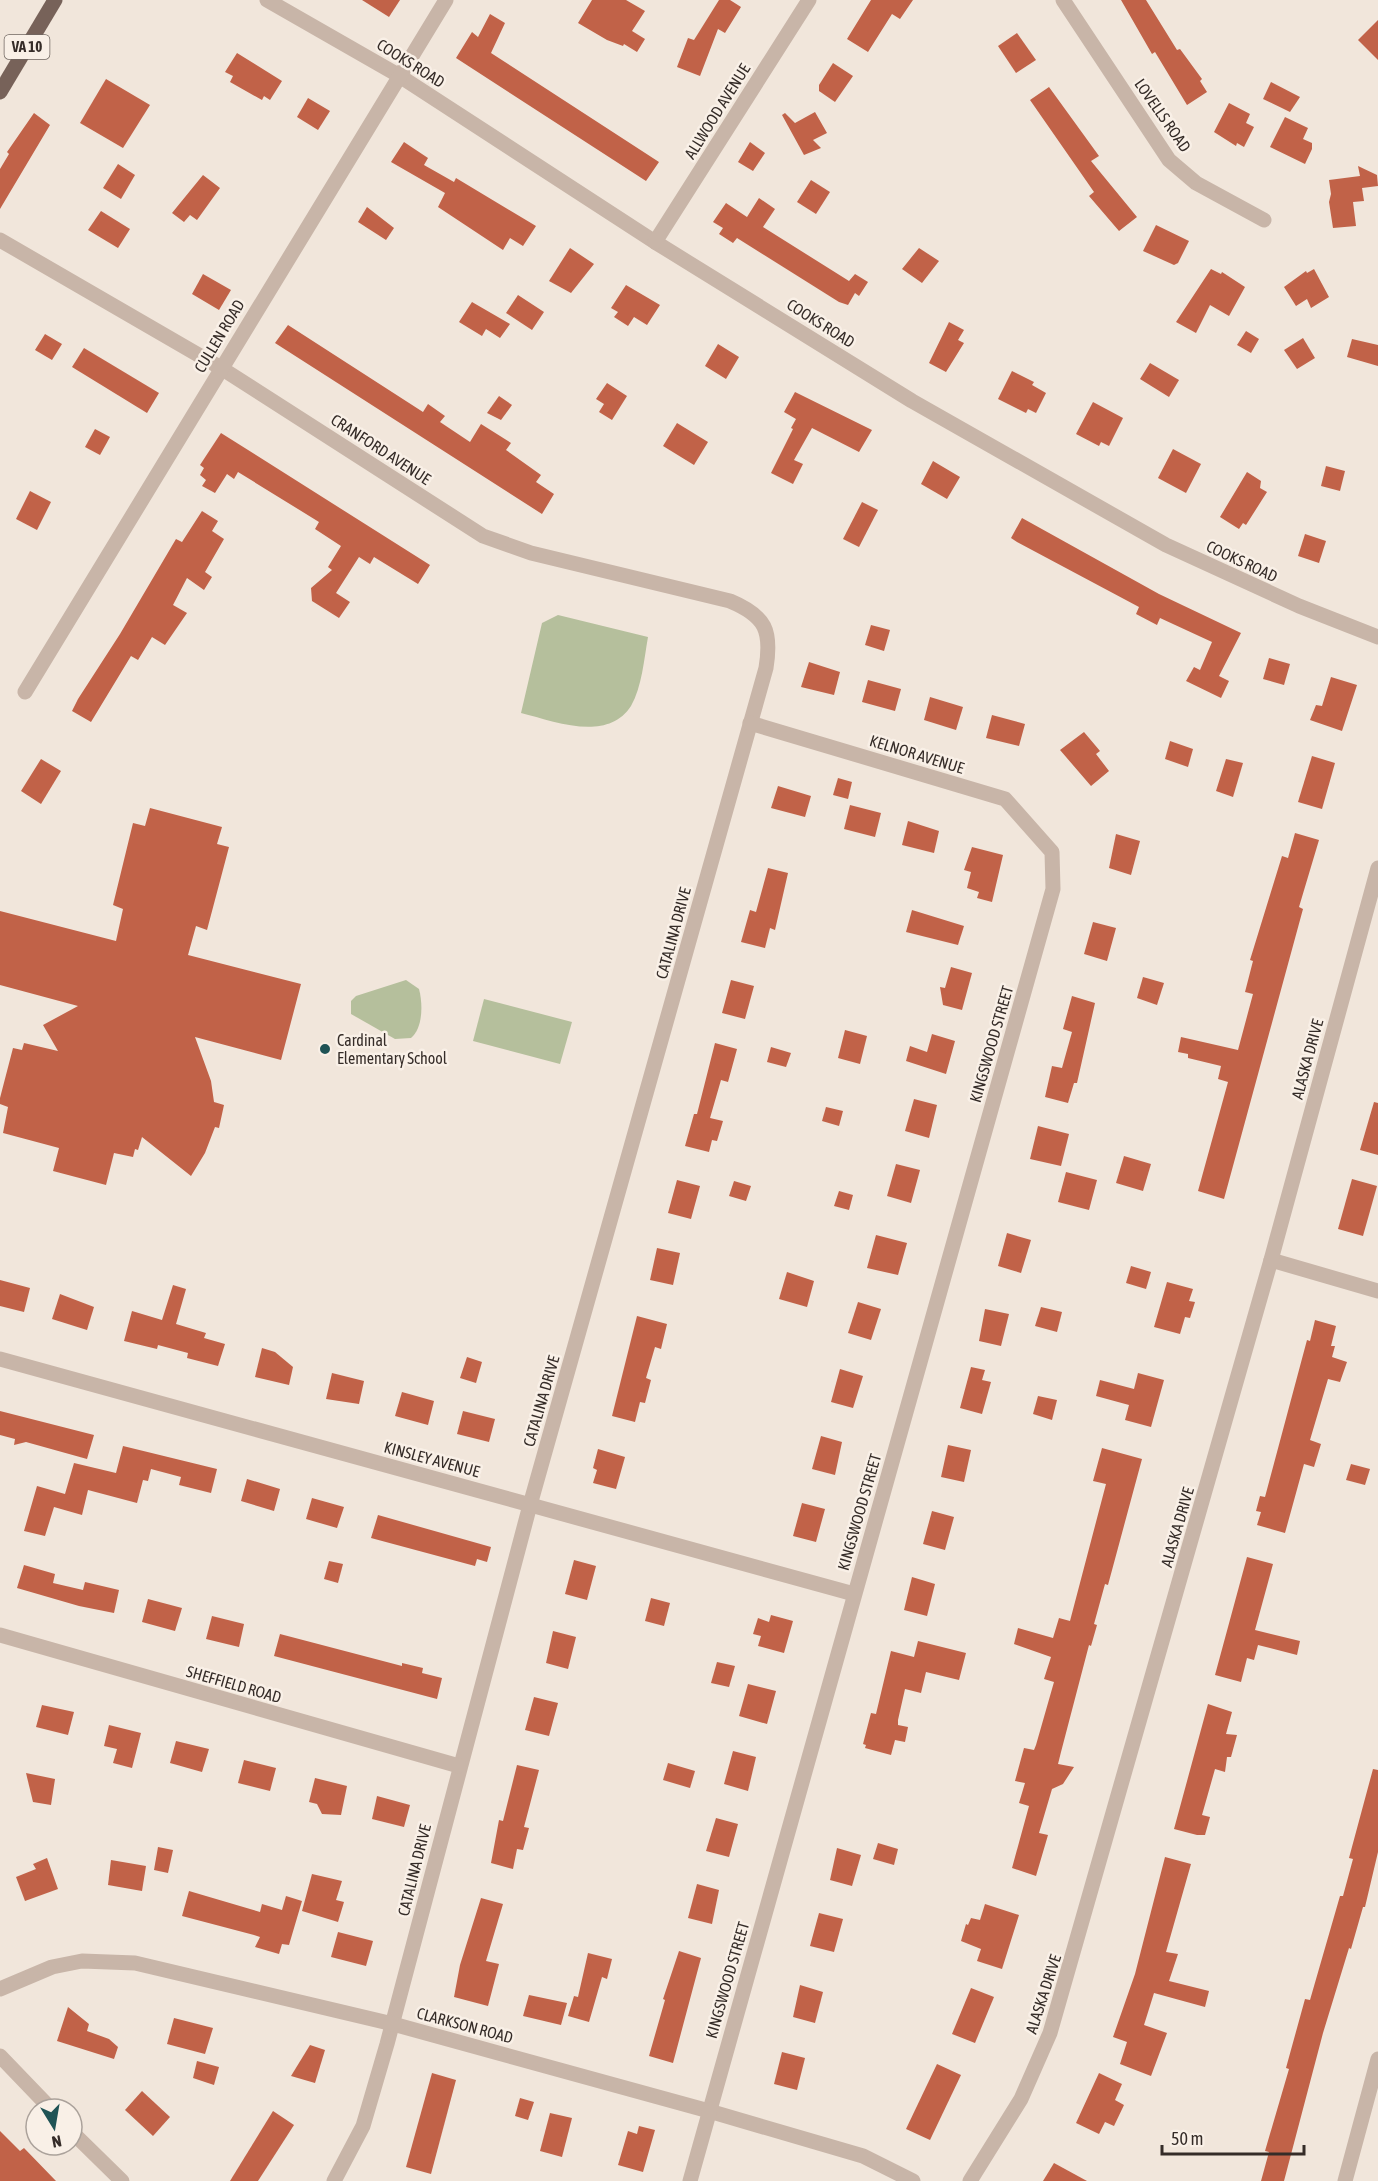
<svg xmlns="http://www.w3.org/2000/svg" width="1378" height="2181" font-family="'Asap Condensed',sans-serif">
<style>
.green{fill:#b5bf9c}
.building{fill:#c16248}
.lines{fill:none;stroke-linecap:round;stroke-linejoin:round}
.minor{stroke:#c8b5a8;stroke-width:15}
.primary{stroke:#776259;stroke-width:15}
.poi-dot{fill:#1f5355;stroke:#f9f0e7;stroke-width:2}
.labels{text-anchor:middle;stroke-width:5;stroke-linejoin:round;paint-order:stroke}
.shield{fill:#f9f0e7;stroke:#706761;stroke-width:1.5}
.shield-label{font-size:15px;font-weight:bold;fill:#352c28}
.street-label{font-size:16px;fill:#352c28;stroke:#f9f0e7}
.poi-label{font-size:16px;fill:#352c28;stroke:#f9f0e7;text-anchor:start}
</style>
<rect width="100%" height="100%" fill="#f1e6db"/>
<!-- green -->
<g class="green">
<path d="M558 615 648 637C644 659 642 687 631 706 607 743 554 721 521 713L542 623Z"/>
<path d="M406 980 419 989C423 1004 423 1028 411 1038L395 1039 351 1014V1001L356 996Z"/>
<path d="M484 999 572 1022 560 1064 473 1041Z"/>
</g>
<!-- building -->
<g class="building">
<path d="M362 0H400L389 17Z"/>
<path d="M592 0H626L645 11 632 31 645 39 637 52 624 44 623 46 607 40 578 23Z"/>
<path d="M719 0H730L741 7 725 33 718 29 700 76 677 67 688 38 694 40Z"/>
<path d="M871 0H913L900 19 892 14 868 52 847 39Z"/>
<path d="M1121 0H1146L1177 50 1180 49 1202 79 1200 81 1207 92 1187 105 1155 52 1152 54Z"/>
<path d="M490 14 505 23 491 53 659 162 646 181 456 58 472 32 478 37Z"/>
<path d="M1378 20V60L1358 40Z"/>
<path d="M1017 33 1036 60 1016 73 998 46Z"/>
<path d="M237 53 282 81 270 100 264 96 262 100 230 82 233 76 225 72Z"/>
<path d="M833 63 853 76 835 102 819 91V85Z"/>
<path d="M106 79 150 105 123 148 80 123Z"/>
<path d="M1271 82 1300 97 1290 112 1263 99Z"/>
<path d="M1049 87 1099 156 1091 161 1137 217 1119 231 1089 196 1094 192 1030 100Z"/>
<path d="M308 98 330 111 318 130 297 117Z"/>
<path d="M1229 103 1250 114 1246 123 1254 127 1244 147 1237 143 1236 146 1214 132Z"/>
<path d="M815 112 827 133 813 140 821 148 804 155 782 115 785 113 795 123Z"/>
<path d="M34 113 50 125 0 209V169L9 154 7 152Z"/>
<path d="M1285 117 1308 128 1303 139 1312 143V149L1305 164 1270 147Z"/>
<path d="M404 142 428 158 424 165 454 182 456 178 536 226 523 246 510 238 503 250 438 207 445 193 391 162Z"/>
<path d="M750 142 765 153 753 171 738 162Z"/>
<path d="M118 164 135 175 121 199 103 188Z"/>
<path d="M1358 166 1377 175 1378 186 1362 188 1364 201 1353 202 1356 226 1333 228 1329 202 1331 194 1329 180 1360 176Z"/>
<path d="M203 175 220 188 197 220 190 215 184 222 172 213Z"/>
<path d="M811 180 830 192 816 214 797 202Z"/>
<path d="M759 198 775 209 763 227 849 281 855 274 868 282 859 296 855 293 848 305 839 302 737 238 733 243 719 234 723 228 713 222 726 203 747 217Z"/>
<path d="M367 207 394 228 386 240 358 222Z"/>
<path d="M101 211 130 229 118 248 88 230Z"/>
<path d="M1156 225 1189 241 1178 263 1174 265 1143 251Z"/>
<path d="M570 248 594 264 571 293 549 281Z"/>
<path d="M919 248 939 261 922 283 902 269Z"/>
<path d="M1211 269 1221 274 1222 272 1245 287 1229 316 1210 305 1196 333 1176 322Z"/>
<path d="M1314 269 1329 297 1311 308 1307 299 1296 306 1284 287 1306 271 1307 273Z"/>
<path d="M203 274 231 290 219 310 192 294Z"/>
<path d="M626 285 660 305 647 325 634 317 628 326 614 317 618 312 611 308Z"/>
<path d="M518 295 544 312 532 330 506 313Z"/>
<path d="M472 302 510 324 500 338 486 329 482 336 459 322Z"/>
<path d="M949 322 964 330 958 340 964 343 946 372 929 363Z"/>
<path d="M288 325 423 412 428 404 445 416 440 422 470 442 481 424 511 443 506 450 541 475 536 482 554 494 542 514 275 343Z"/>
<path d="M1246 331 1259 339 1251 353 1237 345Z"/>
<path d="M45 334 62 344 52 360 35 350Z"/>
<path d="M1303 338 1315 358 1297 369 1284 350Z"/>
<path d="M1352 339 1378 345V366L1347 357Z"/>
<path d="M718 344 739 357 726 379 705 366Z"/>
<path d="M84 348 159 393 147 413 72 367Z"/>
<path d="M1150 363 1179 380 1169 397 1140 379Z"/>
<path d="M1012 371 1034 382 1032 385 1046 393 1036 413 1028 409 1026 413 998 399Z"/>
<path d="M607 383 627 396 612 420 599 412 604 404 596 399Z"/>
<path d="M795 392 872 430 859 452 812 428 794 460 803 464 793 484 771 473 793 429 791 428 796 419 784 412Z"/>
<path d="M499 396 512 405 501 420 487 413Z"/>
<path d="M1093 402 1123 418 1109 446 1101 442 1099 446 1076 434Z"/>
<path d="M677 423 708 442 694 465 663 446Z"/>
<path d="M95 429 110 437 100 455 85 447Z"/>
<path d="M221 433 430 565 418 584 374 557 370 564 359 557 336 593 350 602 339 618 312 601 311 588 332 570 328 567 341 546 315 529 319 522 238 472 234 479 227 474 215 493 202 486 206 480 200 475 204 468 200 465Z"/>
<path d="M1173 449 1201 464 1186 493 1158 478Z"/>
<path d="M933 461 960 477 947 499 921 484Z"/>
<path d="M1326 466 1345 471 1340 491 1321 486Z"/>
<path d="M1247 472 1261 481 1260 488 1267 492 1246 525 1243 523 1239 529 1220 517Z"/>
<path d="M30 491 51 502 37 530 16 519Z"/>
<path d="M862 502 878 510 859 547 843 539Z"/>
<path d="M202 511 218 521 212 531 224 539 205 572 212 577 204 590 187 578 173 605 187 613 165 645 152 637 138 660 131 656 91 722 72 711 78 699 120 634 176 539 182 542Z"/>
<path d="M1022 518 1159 594 1241 633 1219 676 1229 681 1221 698 1186 681 1194 667 1200 670 1212 642 1160 618 1157 625 1136 614 1139 607 1017 542 1011 538Z"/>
<path d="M1305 534 1326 541 1319 563 1298 556Z"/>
<path d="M871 625 890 630 884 651 865 645Z"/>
<path d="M1269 658 1290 664 1284 685 1263 679Z"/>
<path d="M809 662 840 672 834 695 801 687Z"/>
<path d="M1331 677 1357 685 1342 731 1310 720 1316 705 1322 706Z"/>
<path d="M868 680 901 689 895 711 862 702Z"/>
<path d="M930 697 963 707 956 730 924 720Z"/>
<path d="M992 715 1025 724 1019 746 986 738Z"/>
<path d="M1084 732 1100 751 1096 754 1109 771 1091 786 1060 750Z"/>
<path d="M1170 741 1193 749 1188 767 1165 759Z"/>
<path d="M1312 756 1335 763 1322 809 1298 802Z"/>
<path d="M41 759 61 771 41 804 21 791Z"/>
<path d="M1226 759 1243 763 1233 797 1216 791Z"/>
<path d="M838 778 852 782 848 799 833 795Z"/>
<path d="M778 786 811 796 805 817 771 808Z"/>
<path d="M850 805 881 813 875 837 844 829Z"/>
<path d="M150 808 222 827 217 844 229 847 207 930 196 926 188 955 301 984 281 1060 195 1037 211 1081 214 1102 224 1105 219 1128 215 1127 205 1153 191 1176 142 1137 138 1150 135 1149 133 1157 114 1153 106 1185 53 1171 59 1148 3 1133 8 1107 0 1104V1098L13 1048 22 1050 24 1043 58 1051 43 1025 78 1006 0 985V911L116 941 123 909 113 905 133 823 145 826Z"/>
<path d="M908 821 939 831 934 853 902 845Z"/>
<path d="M1295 833 1319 840 1299 907 1303 909 1224 1199 1198 1191 1228 1082 1218 1079 1221 1066 1188 1058V1054L1178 1052 1181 1037 1238 1050 1253 994 1245 992 1253 961 1250 960 1282 856 1288 858Z"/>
<path d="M1116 834 1140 841 1131 875 1109 868Z"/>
<path d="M972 847 1003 855 992 902 977 898 979 892 967 888 971 872 964 870Z"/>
<path d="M768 868 788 873 775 930 770 928 765 948 741 942 750 910 756 912Z"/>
<path d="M912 910 964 926 958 945 906 932Z"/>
<path d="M1093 922 1116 928 1107 961 1084 954Z"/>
<path d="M951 967 972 973 962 1010 943 1005 940 987 945 988Z"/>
<path d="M1143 977 1164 983 1157 1005 1137 998Z"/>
<path d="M731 980 754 986 745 1019 722 1013Z"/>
<path d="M1072 996 1095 1003 1077 1083H1074L1068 1103 1045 1097 1052 1066 1062 1068 1072 1032 1063 1029Z"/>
<path d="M845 1030 867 1036 860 1064 838 1058Z"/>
<path d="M932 1034 955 1041 946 1074 906 1061 910 1046 927 1052Z"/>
<path d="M715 1043 737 1049 728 1082 721 1080 710 1118 723 1121 717 1141 712 1140 709 1152 685 1146 694 1114H697Z"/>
<path d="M771 1047 791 1053 786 1067 767 1062Z"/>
<path d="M914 1099 937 1105 929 1138 905 1131Z"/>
<path d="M1374 1102 1378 1103V1155L1360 1150Z"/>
<path d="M826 1107 843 1111 839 1126 822 1121Z"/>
<path d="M1038 1126 1069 1134 1061 1166 1030 1159Z"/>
<path d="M1124 1156 1151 1164 1143 1191 1116 1183Z"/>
<path d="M896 1164 920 1170 911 1203 887 1196Z"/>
<path d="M1066 1172 1097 1180 1089 1210 1058 1202Z"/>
<path d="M1352 1179 1377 1186 1363 1236 1338 1229Z"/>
<path d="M677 1180 700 1186 691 1219 668 1213Z"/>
<path d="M734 1181 751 1186 746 1201 729 1196Z"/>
<path d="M839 1191 853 1195 849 1210 834 1206Z"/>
<path d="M1007 1233 1031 1240 1021 1273 998 1266Z"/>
<path d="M876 1235 907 1243 898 1275 867 1268Z"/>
<path d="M657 1248 680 1253 673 1285 650 1280Z"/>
<path d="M1131 1266 1151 1272 1146 1289 1126 1283Z"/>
<path d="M787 1272 814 1281 807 1307 779 1299Z"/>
<path d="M0 1280 30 1288 24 1312 0 1306Z"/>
<path d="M1167 1282 1193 1289 1189 1301 1195 1302 1190 1318 1185 1317 1180 1334 1154 1327Z"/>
<path d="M173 1285 186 1289 176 1324 206 1333 204 1338 225 1344 218 1366 187 1358 188 1353 158 1345 157 1349 124 1341 132 1311 162 1320Z"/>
<path d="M60 1294 94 1307 87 1330 52 1319Z"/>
<path d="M858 1302 881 1309 871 1340 848 1333Z"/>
<path d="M1041 1307 1062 1312 1057 1332 1035 1326Z"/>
<path d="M985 1309 1009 1314 1001 1346 979 1341Z"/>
<path d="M637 1316 667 1324 661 1349 655 1347 646 1378 651 1380 645 1403 640 1402 635 1422 612 1416Z"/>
<path d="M1315 1320 1336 1326 1331 1346H1335L1332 1357 1347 1362 1340 1382 1328 1379 1310 1440 1321 1444 1314 1467 1304 1464 1285 1533 1257 1525 1261 1512 1256 1511 1260 1496 1265 1497 1307 1340 1310 1341Z"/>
<path d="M262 1348 275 1352 293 1367 289 1385 255 1377Z"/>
<path d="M467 1357 482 1362 476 1383 460 1378Z"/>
<path d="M971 1367 985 1370 982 1380 991 1382 982 1414 960 1408Z"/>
<path d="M840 1369 863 1376 853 1408 831 1402Z"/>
<path d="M332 1373 364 1381 359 1404 326 1399Z"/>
<path d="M1138 1373 1164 1380 1151 1427 1125 1420 1129 1405 1096 1396 1100 1380 1134 1389Z"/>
<path d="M402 1392 434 1401 428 1425 395 1416Z"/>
<path d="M1038 1396 1057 1400 1052 1420 1033 1414Z"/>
<path d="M0 1411 94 1435 87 1459 26 1442 14 1445 15 1439 0 1435Z"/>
<path d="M463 1411 495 1419 489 1442 457 1434Z"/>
<path d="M821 1436 842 1442 835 1475 812 1469Z"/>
<path d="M948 1445 971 1450 964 1482 941 1477Z"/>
<path d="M123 1446 217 1469 211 1493 179 1485 181 1477 151 1469 148 1481 143 1480 137 1503 88 1490 82 1515 54 1507 45 1536 24 1531 37 1486 65 1494 74 1463 116 1473Z"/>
<path d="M1102 1448 1142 1459 1108 1585 1105 1584 1094 1624 1097 1625 1091 1646 1089 1645 1061 1752 1058 1764 1074 1767 1063 1784 1052 1789 1039 1833 1048 1835 1036 1876 1012 1868 1029 1806 1019 1803 1025 1783 1015 1781 1024 1748 1034 1750 1036 1745 1054 1682 1044 1679 1051 1657 1014 1644 1018 1628 1053 1638 1059 1618 1070 1621 1106 1484 1093 1481Z"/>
<path d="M598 1449 625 1457 616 1489 593 1483 597 1470 593 1468Z"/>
<path d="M1351 1464 1370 1469 1365 1485 1346 1480Z"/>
<path d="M247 1479 280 1489 274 1511 241 1501Z"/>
<path d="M312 1498 344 1507 337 1528 306 1519Z"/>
<path d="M802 1503 825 1509 816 1542 793 1536Z"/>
<path d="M932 1511 954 1517 945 1550 923 1544Z"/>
<path d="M378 1515 491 1547 487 1562 477 1559 475 1566 371 1538Z"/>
<path d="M1247 1557 1273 1564 1255 1630 1300 1641 1297 1655 1258 1645 1254 1660 1247 1658 1241 1682 1215 1675Z"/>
<path d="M574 1560 596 1566 587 1600 565 1594Z"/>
<path d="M329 1561 343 1564 338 1583 324 1579Z"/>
<path d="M24 1565 55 1574 53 1583 83 1590 85 1582 119 1590 114 1613 79 1606 17 1588Z"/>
<path d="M912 1577 935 1584 927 1616 904 1610Z"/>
<path d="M651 1598 670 1603 664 1626 645 1621Z"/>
<path d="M148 1599 182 1608 175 1631 142 1622Z"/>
<path d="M771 1615 793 1621 784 1653 758 1646 761 1636 753 1634 758 1618 769 1622Z"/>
<path d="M212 1616 244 1624 239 1647 206 1639Z"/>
<path d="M553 1631 576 1637 568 1669 546 1663Z"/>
<path d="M280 1634 402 1666V1663L423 1668 422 1673 442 1678 437 1699 274 1656Z"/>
<path d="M918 1641 966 1653 959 1680 926 1672 921 1693 905 1689 898 1720V1725L908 1727 905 1742 895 1740 891 1755 865 1748 866 1745 863 1744 871 1713 876 1714 891 1651 914 1657Z"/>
<path d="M717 1662 735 1666 729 1687 711 1683Z"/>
<path d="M748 1684 776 1691 767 1724 739 1716Z"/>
<path d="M534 1697 558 1703 549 1736 525 1730Z"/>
<path d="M1208 1704 1232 1712 1226 1734 1237 1735 1231 1757H1227L1225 1772 1215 1769 1202 1815 1210 1817 1205 1835H1197L1174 1829Z"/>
<path d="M42 1705 74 1712 68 1735 36 1727Z"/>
<path d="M109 1725 141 1733 132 1768 113 1763 117 1749 104 1746Z"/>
<path d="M176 1741 209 1749 202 1772 170 1763Z"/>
<path d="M733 1751 756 1757 748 1791 724 1784Z"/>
<path d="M244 1760 276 1768 270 1791 238 1783Z"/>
<path d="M668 1763 695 1771 690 1788 663 1780Z"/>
<path d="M517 1765 539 1770 524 1827 529 1828 523 1850 517 1849 513 1869 491 1863 499 1820 503 1821Z"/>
<path d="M1373 1769 1378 1770V1852L1365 1907H1363L1351 1949 1349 1948 1323 2033 1284 2181H1261L1269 2152 1265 2151 1289 2069 1286 2068 1305 1999 1310 2000 1340 1896H1343L1353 1859 1349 1858Z"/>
<path d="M26 1773 55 1779 51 1805 33 1802Z"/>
<path d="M315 1778 347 1786 341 1815 322 1814 317 1804 309 1802Z"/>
<path d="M377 1796 410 1805 404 1827 372 1819Z"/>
<path d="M716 1818 738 1824 729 1857 706 1851Z"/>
<path d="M878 1843 898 1849 894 1865 873 1859Z"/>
<path d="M158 1847 173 1850 168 1873 154 1870Z"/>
<path d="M837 1848 861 1855 852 1886 830 1880Z"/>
<path d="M1165 1857 1191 1864 1166 1952 1178 1954 1169 1981 1209 1991 1205 2007 1154 1993 1144 2025 1167 2033 1151 2076 1120 2064 1127 2042 1113 2037 1135 1974Z"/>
<path d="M47 1858 58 1889 25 1901 16 1877 36 1869 33 1864Z"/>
<path d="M111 1860 146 1866 142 1891 108 1885Z"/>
<path d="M312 1874 342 1881 336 1900 344 1902 338 1922 302 1911Z"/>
<path d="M697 1884 719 1890 712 1924 688 1918Z"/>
<path d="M189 1891 260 1912 262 1904 282 1910 286 1896 302 1901 289 1945 282 1944 279 1954 255 1947 260 1937 254 1935 182 1916Z"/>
<path d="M481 1898 503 1904 486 1961 499 1964 488 2006 454 1997 460 1965Z"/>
<path d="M985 1904 1019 1915 1002 1969 977 1961 981 1949 961 1941 966 1924 968 1925 971 1918 980 1920Z"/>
<path d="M819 1913 843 1919 834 1952 810 1946Z"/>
<path d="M338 1932 373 1941 366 1966 331 1957Z"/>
<path d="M679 1951 701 1958 673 2063 649 2056 665 2000 663 1999Z"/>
<path d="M588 1953 612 1959 607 1979 602 1977 589 2022 568 2016 574 1996 578 1997Z"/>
<path d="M800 1985 823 1992 815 2023 793 2017Z"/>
<path d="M971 1988 994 1997 975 2043 952 2034Z"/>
<path d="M529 1995 567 2003 561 2025 523 2016Z"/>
<path d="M68 2007 89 2024 87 2031 109 2039 118 2047 114 2059 57 2041Z"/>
<path d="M174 2018 213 2028 205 2054 167 2044Z"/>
<path d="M310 2045 325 2050 315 2083 291 2076Z"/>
<path d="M782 2052 805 2058 797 2090 774 2084Z"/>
<path d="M197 2061 219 2067 214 2085 193 2078Z"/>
<path d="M937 2064 961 2075 930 2140 906 2129Z"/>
<path d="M432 2073 456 2080 431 2174 406 2167Z"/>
<path d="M1099 2073 1122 2084 1115 2100 1124 2105 1114 2126 1105 2122 1099 2134 1076 2123Z"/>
<path d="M142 2091 170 2117 153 2136 125 2110Z"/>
<path d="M520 2098 534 2102 528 2120 515 2116Z"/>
<path d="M273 2111 294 2125 258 2181H230Z"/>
<path d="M550 2113 572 2118 562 2157 540 2151Z"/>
<path d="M639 2126 655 2130 643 2172 618 2165 628 2131 637 2134Z"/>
<path d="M0 2131 20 2151 24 2148 56 2181H0Z"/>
<path d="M1054 2163 1087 2181H1043Z"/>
</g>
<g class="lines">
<!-- minor -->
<g class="minor">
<path d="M267 0 398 75 655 242 912 401 1166 545 1299 606 1378 637"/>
<path d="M1063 0 1169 160 1196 183 1264 220"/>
<path d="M0 240 221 368 483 536 531 553 730 601C766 616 772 631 766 668L530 1505 387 2044 363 2126 334 2181"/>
<path d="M655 242 809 0"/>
<path d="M25 692 446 0"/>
<path d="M1271 1260 1378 1291"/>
<path d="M0 1359 854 1594"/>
<path d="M0 1635 459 1766"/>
<path d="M0 1989 52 1967 82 1961 135 1963 393 2024 709 2111 863 2156 913 2181"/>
<path d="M0 2056 51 2109"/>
<path d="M72 2132 122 2181"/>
<path d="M690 2181 1053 889 1052 852 1005 799 750 723"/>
<path d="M970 2181 1021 2099 1050 2033 1271 1260 1378 868"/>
<path d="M1345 2181 1378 2059"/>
</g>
<!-- primary -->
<path class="primary" d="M0 92 55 0"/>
</g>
<!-- markers -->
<circle class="poi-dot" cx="325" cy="1049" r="6"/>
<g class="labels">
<!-- shield labels -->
<rect class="shield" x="4.5" y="35" width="45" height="24" rx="4.5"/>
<g class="shield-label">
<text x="27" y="52">VA 10</text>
</g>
<!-- street labels -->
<g class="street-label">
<text transform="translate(411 63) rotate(32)" y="6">COOKS ROAD</text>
<text transform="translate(717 111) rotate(-58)" y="6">ALLWOOD AVENUE</text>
<text transform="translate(1163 115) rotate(55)" y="6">LOVELLS ROAD</text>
<text transform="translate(821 323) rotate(32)" y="6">COOKS ROAD</text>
<text transform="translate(219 336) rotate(-59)" y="6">CULLEN ROAD</text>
<text transform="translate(381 449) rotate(33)" y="6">CRANFORD AVENUE</text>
<text transform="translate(1242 561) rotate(25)" y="6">COOKS ROAD</text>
<text transform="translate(917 754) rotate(17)" y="6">KELNOR AVENUE</text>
<text transform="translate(673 933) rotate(-75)" y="6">CATALINA DRIVE</text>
<text transform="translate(991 1044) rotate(-74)" y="6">KINGSWOOD STREET</text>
<text transform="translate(1307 1059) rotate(-75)" y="6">ALASKA DRIVE</text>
<text transform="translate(541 1401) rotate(-74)" y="6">CATALINA DRIVE</text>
<text transform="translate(432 1459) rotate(15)" y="6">KINSLEY AVENUE</text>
<text transform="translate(859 1512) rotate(-74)" y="6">KINGSWOOD STREET</text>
<text transform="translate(1177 1527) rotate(-74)" y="6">ALASKA DRIVE</text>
<text transform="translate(234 1684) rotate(16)" y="6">SHEFFIELD ROAD</text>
<text transform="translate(414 1870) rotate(-76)" y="6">CATALINA DRIVE</text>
<text transform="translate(727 1980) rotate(-74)" y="6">KINGSWOOD STREET</text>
<text transform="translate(1043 1994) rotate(-72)" y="6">ALASKA DRIVE</text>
<text transform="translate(465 2025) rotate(15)" y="6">CLARKSON ROAD</text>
</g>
<!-- poi labels -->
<g class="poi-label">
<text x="337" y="1046">Cardinal<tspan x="337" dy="18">Elementary School</tspan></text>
</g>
</g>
<!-- north arrow -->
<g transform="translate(54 2127) rotate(169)"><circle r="28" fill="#f9f0e7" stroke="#aba29b" stroke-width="1.5"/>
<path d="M0-4.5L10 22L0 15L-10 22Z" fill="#1f5355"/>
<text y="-9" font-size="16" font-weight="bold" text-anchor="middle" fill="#352c28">N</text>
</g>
<!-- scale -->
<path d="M1162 2145v9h142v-9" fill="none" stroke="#352c28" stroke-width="3"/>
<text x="1171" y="2145" font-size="18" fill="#352c28" stroke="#f9f0e7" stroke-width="4.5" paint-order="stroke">50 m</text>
</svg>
